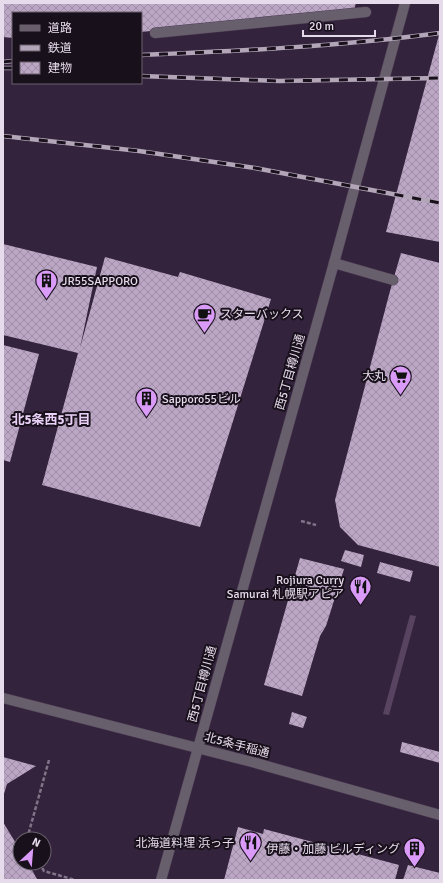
<svg xmlns="http://www.w3.org/2000/svg" width="443" height="883" font-family="Signika,'Noto Sans JP',sans-serif">
<style>
.grass{fill:#584461}
.building{fill:url(#building-cross-hatch)}
.lines{fill:none;stroke-linecap:round;stroke-linejoin:round}
.minor-casing{stroke:#504058;stroke-width:11}
.path{stroke:#817388;stroke-width:2.5;stroke-dasharray:4 2;stroke-linecap:butt}
.minor{stroke:#685f6c;stroke-width:10}
.rail-casing{stroke:#b3a6b9;stroke-width:4.5}
.rail{stroke:#18101b;stroke-width:3;stroke-dasharray:9;stroke-linecap:butt}
.labels{text-anchor:middle;stroke-width:4;stroke-linejoin:round;paint-order:stroke}
.poi-label{font-size:12px;fill:#e6dbeb;stroke:#18101b;text-anchor:end}
.street-label{font-size:12px;fill:#e6dbeb;stroke:#18101b}
.neighbourhood-label{font-size:13px;font-weight:bold;fill:#ead0f7;stroke:#18101b}
</style>
<defs>
<pattern id="building-cross-hatch" width="8" height="8" patternUnits="userSpaceOnUse"><rect width="8" height="8" fill="#bba6c5"/><path d="M0 0l8 8M0 8l8-8" fill="none" stroke="#9e8da5"/></pattern>
</defs>
<rect width="100%" height="100%" fill="#34233c"/>
<!-- grass -->
<path class="grass" d="M410 615 416 616 389 715 383 714Z"/>
<!-- building -->
<g class="building">
<path d="M3 3H356L354 10 141 32V13H13V38L3 37Z"/>
<path d="M440 31V242L386 232Z"/>
<path d="M3 244 97 267 80 348 105 257 178 277 180 272 271 299 200 527 42 485 78 353 3 335Z"/>
<path d="M401 253 440 263V567L358 545 340 527 335 500 390 291Z"/>
<path d="M3 345 39 354 10 462 3 460Z"/>
<path d="M345 550 364 555 361 567 341 561Z"/>
<path d="M300 558 344 569 326 626 320 636 302 696 264 685Z"/>
<path d="M380 562 413 571 410 582 377 573Z"/>
<path d="M292 712 307 717 303 728 289 724Z"/>
<path d="M402 742 440 752V763L400 752Z"/>
<path d="M3 757 36 766 7 784 3 797Z"/>
<path d="M3 822 20 850V863H28L37 879 41 880H3Z"/>
<path d="M238 827 263 834 264 829 399 865 395 880H224Z"/>
<path d="M408 865 440 873V880H403Z"/>
</g>
<g class="lines">
<defs>
<g id="minor">
<path d="M155 33 366 12"/>
<path d="M334 263 393 280"/>
<path d="M3 698 252 762 440 815"/>
<path d="M161 880 334 263 405 3"/>
</g>
</defs>
<!-- minor casing -->
<use href="#minor" class="minor-casing"/>
<!-- path -->
<g class="path">
<path d="M301 521 316 525"/>
<path d="M27 839 49 760"/>
<path d="M39 863 44 871 75 880"/>
</g>
<!-- minor -->
<use href="#minor" class="minor"/>
<defs>
<g id="rail">
<path d="M141 55C241 51 341 46 440 33"/>
<path d="M3 62 13 61"/>
<path d="M3 68H13"/>
<path d="M141 76 279 81 440 78"/>
<path d="M3 136 139 151 255 168 440 203"/>
</g>
</defs>
<!-- rail casing -->
<use href="#rail" class="rail-casing"/>
<!-- rail -->
<use href="#rail" class="rail"/>
</g>
<!-- icons -->
<defs>
<symbol id="building-pin" viewBox="-11 -11 22 30"><path d="M0 17L-7.5 6A9.5 9.5 0 1 1 7.5 6Z" fill="#da9af7" stroke="#18101b"/><path d="M-4-6H4V6H1V3H-1V6H-4ZM-2.5-4.3h1.7v1.8h-1.7ZM.8-4.3h1.7v1.8H.8ZM-2.5-1h1.7V.8h-1.7ZM.8-1h1.7V.8H.8Z" fill="#111"/></symbol>
<symbol id="cafe-pin" viewBox="-11 -11 22 30"><path d="M0 17L-7.5 6A9.5 9.5 0 1 1 7.5 6Z" fill="#da9af7" stroke="#18101b"/><path d="M-5.5-4.5H6V0H3Q3 3.5 0 3.5H-2.5Q-5.5 3.5-5.5 0ZM3-3.2v2h1.7v-2ZM-6 4.5H4V6H-6Z" fill="#111"/></symbol>
<symbol id="supermarket-pin" viewBox="-11 -11 22 30"><path d="M0 17L-7.5 6A9.5 9.5 0 1 1 7.5 6Z" fill="#da9af7" stroke="#18101b"/><path d="M-6-5.5h2.5l.6 2H6L4.5 2H-2.5L-4.4-4H-6ZM-1.5 3.2a1.3 1.3 0 1 0 .1 0ZM3 3.2a1.3 1.3 0 1 0 .1 0Z" fill="#111"/></symbol>
<symbol id="restaurant-pin" viewBox="-11 -11 22 30"><path d="M0 17L-7.5 6A9.5 9.5 0 1 1 7.5 6Z" fill="#da9af7" stroke="#18101b"/><path d="M-5-6h1v4h1v-4h1v4h1v-4h1v5L-1.5 .5V6h-2V.5L-5-1ZM5-6V6H3V1.5H1.5Q1.5-4 5-6Z" fill="#111"/></symbol>
</defs>
<g fill-rule="evenodd">
<use href="#building-pin" x="34" y="268" width="25" height="34"/>
<use href="#cafe-pin" x="192" y="302" width="25" height="34"/>
<use href="#supermarket-pin" x="388" y="364" width="25" height="34"/>
<use href="#building-pin" x="134" y="386" width="25" height="34"/>
<use href="#restaurant-pin" x="348" y="574" width="25" height="34"/>
<use href="#restaurant-pin" x="238" y="830" width="25" height="34"/>
<use href="#building-pin" x="402" y="836" width="25" height="34"/>
</g>
<g class="labels">
<!-- poi labels -->
<g class="poi-label">
<text x="62" y="285" text-anchor="start">JR55SAPPORO</text>
<text x="220" y="318" text-anchor="start">スターバックス</text>
<text x="386" y="380">大丸</text>
<text x="162" y="403" text-anchor="start">Sapporo55ビル</text>
<text x="344" y="584">Rojiura Curry<tspan x="344" dy="14">Samurai 札幌駅アピア</tspan></text>
<text x="234" y="847">北海道料理 浜っ子</text>
<text x="400" y="853">伊藤・加藤 ビルディング</text>
</g>
<!-- street labels -->
<g class="street-label">
<text transform="translate(290 372) rotate(-74)" y="4">西5丁目樽川通</text>
<text transform="translate(202 684) rotate(-75)" y="4">西5丁目樽川通</text>
<text transform="translate(237 745) rotate(15)" y="4">北5条手稲通</text>
</g>
<!-- neighbourhood labels -->
<g class="neighbourhood-label">
<text x="51" y="424">北5条西5丁目</text>
</g>
</g>
<!-- border -->
<rect width="443" height="883" fill="none" stroke="#e6dbeb" stroke-width="8"/>
<!-- legend -->
<rect x="12" y="12" width="130" height="72" fill="#18101b" stroke="#6a616e"/>
<rect x="20" y="25" width="20" height="6" fill="#685f6c" stroke="#6a616e"/>
<text x="48" y="32" font-size="12" fill="#e6dbeb">道路</text>
<rect x="20" y="45" width="20" height="6" fill="#b3a6b9" stroke="#6a616e"/>
<text x="48" y="52" font-size="12" fill="#e6dbeb">鉄道</text>
<rect x="20" y="62" width="20" height="12" fill="url(#building-cross-hatch)" stroke="#6a616e"/>
<text x="48" y="72" font-size="12" fill="#e6dbeb">建物</text>
<!-- north arrow -->
<g transform="translate(32 851) rotate(26)"><circle r="19" fill="#18101b" stroke="#6a616e"/>
<path d="M0-3L7 15L0 10L-7 15Z" fill="#da9af7"/>
<text y="-6" font-size="11" font-weight="bold" text-anchor="middle" fill="#e6dbeb">N</text>
</g>
<!-- scale -->
<path d="M303 30v6h72v-6" fill="none" stroke="#e6dbeb" stroke-width="2"/>
<text x="309" y="30" font-size="12" fill="#e6dbeb" stroke="#18101b" stroke-width="3" paint-order="stroke">20 m</text>
</svg>
